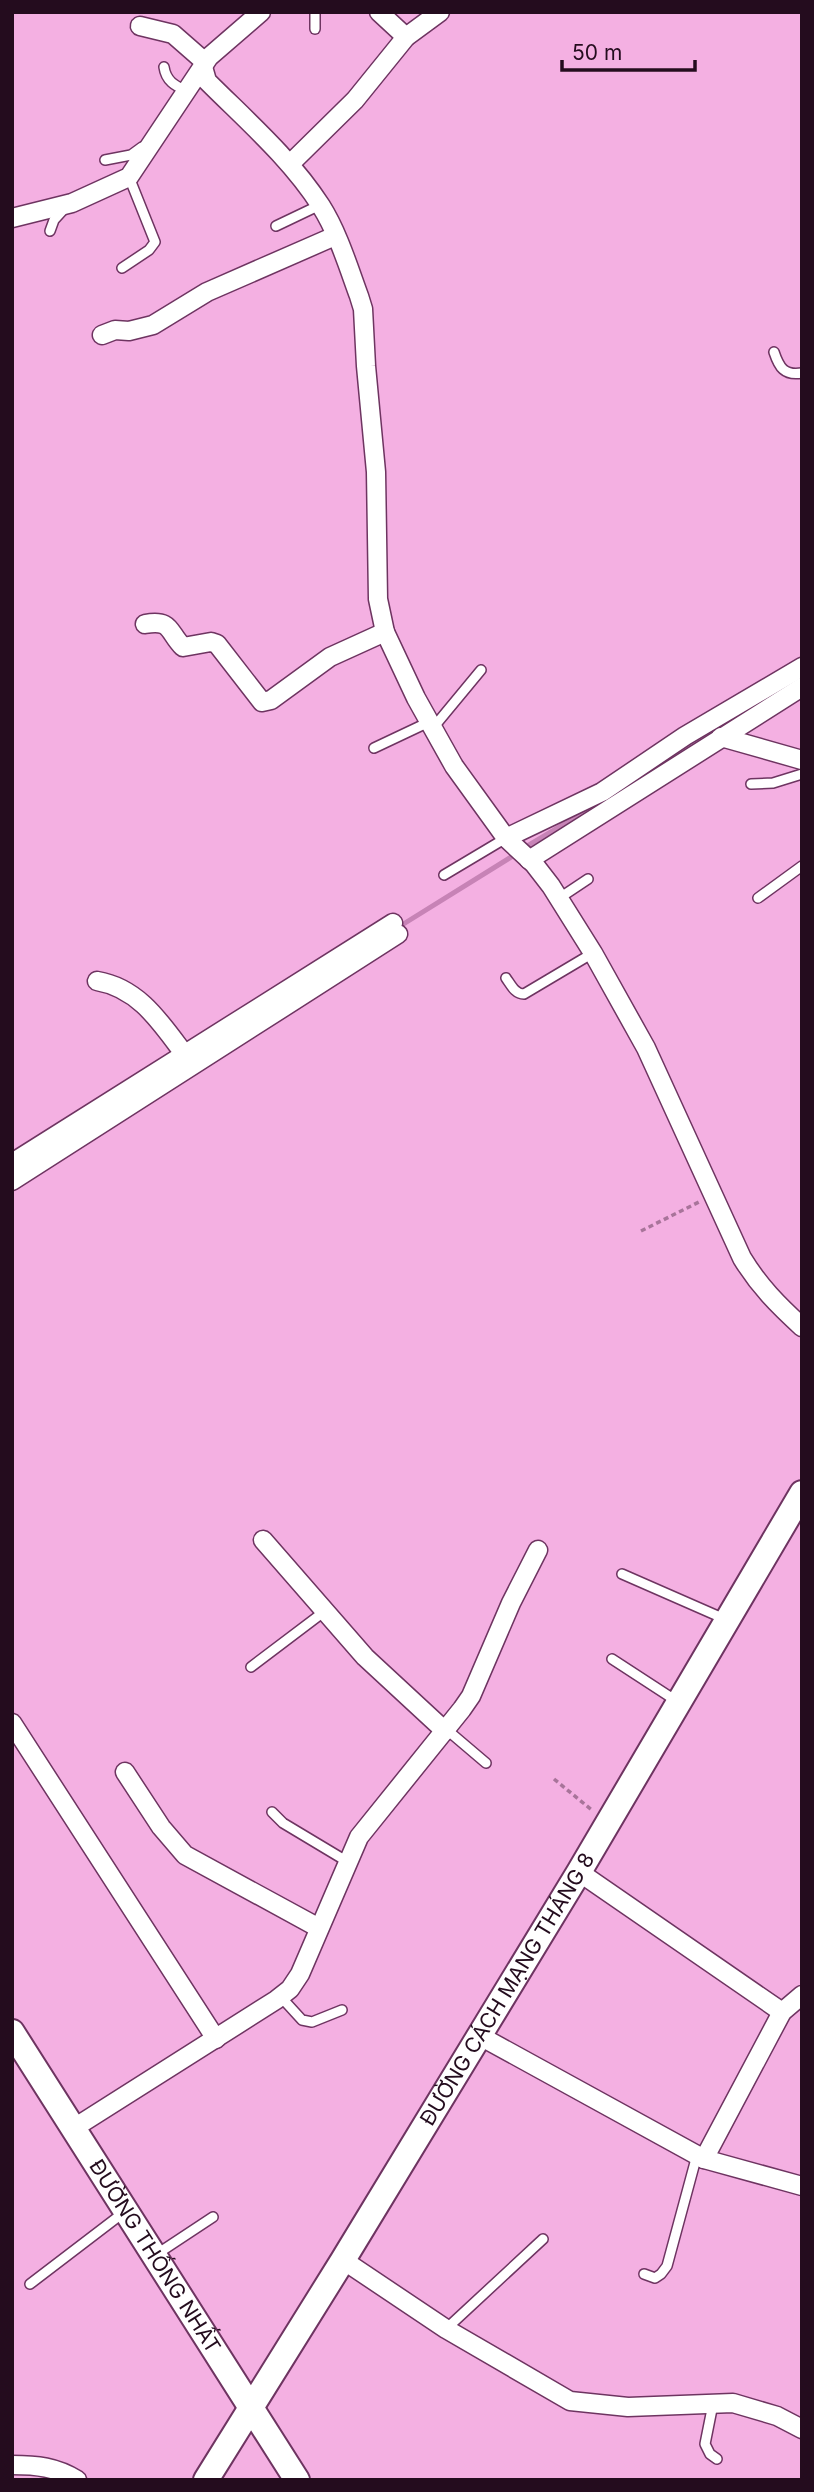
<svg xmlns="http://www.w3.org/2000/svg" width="814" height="2492" font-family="Inter,sans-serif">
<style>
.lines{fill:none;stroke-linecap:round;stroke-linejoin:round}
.stream{stroke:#c783b6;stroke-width:5}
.lane-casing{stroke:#6e3461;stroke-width:12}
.street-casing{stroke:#6e3461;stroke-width:21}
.secondary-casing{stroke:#6e3461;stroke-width:28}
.path{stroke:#a8749a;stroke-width:3.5;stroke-dasharray:5 3.5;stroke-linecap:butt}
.lane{stroke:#fff;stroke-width:9}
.street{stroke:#fff;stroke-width:18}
.secondary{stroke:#fff;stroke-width:24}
.labels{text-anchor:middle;stroke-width:5;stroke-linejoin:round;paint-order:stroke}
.street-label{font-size:21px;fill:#240c1e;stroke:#f4b0e2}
</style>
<rect width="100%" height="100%" fill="#f4b0e2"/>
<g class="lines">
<!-- stream -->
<g class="stream">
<path d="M623 788 710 735"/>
<path d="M524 848 603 801"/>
<path d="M397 928 516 854"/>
</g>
<defs>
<g id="lane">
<path d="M315 12V29"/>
<path d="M164 67C166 81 175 86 187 91"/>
<path d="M105 160 131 155 142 147"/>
<path d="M276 226 320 205"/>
<path d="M50 231 54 220 65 208"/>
<path d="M122 268 149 250 155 242 129 177"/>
<path d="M774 352C779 367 784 376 802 373"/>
<path d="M433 728 481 670"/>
<path d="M374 748 429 722"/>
<path d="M751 784 773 783 802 774"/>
<path d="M444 875 506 838"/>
<path d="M758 898 802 866"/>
<path d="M558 899 588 879"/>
<path d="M506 978C511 985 515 994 524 994L593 953"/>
<path d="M622 1574 727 1620"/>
<path d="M612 1659 678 1702"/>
<path d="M251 1667 325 1611"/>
<path d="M446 1729 486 1763"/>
<path d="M272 1812 283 1823 348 1862"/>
<path d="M281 1997 302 2020 312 2022 342 2010"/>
<path d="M157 2254 213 2217"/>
<path d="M644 2274 655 2278 661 2274 667 2266 697 2155"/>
<path d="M30 2284 123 2213"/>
<path d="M446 2329 543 2239"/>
<path d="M713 2404 705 2444 710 2454 717 2459"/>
</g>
<g id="street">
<path d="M379 12 406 37"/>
<path d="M140 26 173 34 205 62"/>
<path d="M203 67 207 81C247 121 290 158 321 206 338 233 348 266 359 296L363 309 366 366 376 472 378 599 385 632 416 698 454 766 506 838 534 864 551 886 593 953 646 1048 742 1258C759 1286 778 1305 802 1327"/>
<path d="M290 164 355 100 406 37 440 12"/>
<path d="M12 218 72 203 129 177 209 57 261 12"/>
<path d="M102 335 115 330 129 331 153 325 207 292 335 236"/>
<path d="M145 624C172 619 168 632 183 647L211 642 217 644 262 702 271 700 330 657 385 632"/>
<path d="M721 737 802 760"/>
<path d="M506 838 602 792 685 736 802 667"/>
<path d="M529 860 802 687"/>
<path d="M97 981C139 988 161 1023 185 1055"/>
<path d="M12 1163 393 923"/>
<path d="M12 1181 398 934"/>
<path d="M263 1540 365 1657 445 1731"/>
<path d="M12 1723 216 2039"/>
<path d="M125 1772 161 1827 185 1855 319 1928"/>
<path d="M579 1872 782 2012"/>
<path d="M480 2036 704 2159 802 2186"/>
<path d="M74 2128 276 2000 290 1989 300 1974 359 1837 462 1709 471 1696 511 1603 538 1550"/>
<path d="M704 2159 782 2012 802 1995"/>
<path d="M343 2260 446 2329 570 2401 628 2407 733 2403 777 2416 802 2429"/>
<path d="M12 2465C37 2465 56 2467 77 2480"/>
</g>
<g id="secondary">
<path id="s1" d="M12 2032 297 2480"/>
<path id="s2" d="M206 2480 343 2260 579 1872 802 1493"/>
</g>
</defs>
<!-- lane casing -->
<use href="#lane" class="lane-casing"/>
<!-- street casing -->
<use href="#street" class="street-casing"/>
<!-- secondary casing -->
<use href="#secondary" class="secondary-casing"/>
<!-- path -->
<g class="path">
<path d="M641 1231 699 1202"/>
<path d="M554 1779 593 1811"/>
</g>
<!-- lane -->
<use href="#lane" class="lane"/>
<!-- street -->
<use href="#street" class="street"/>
<!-- secondary -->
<use href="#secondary" class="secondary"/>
</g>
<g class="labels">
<!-- street labels -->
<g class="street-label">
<text dy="7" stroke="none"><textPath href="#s2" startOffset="576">ĐƯỜNG CÁCH MẠNG THÁNG 8</textPath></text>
<text dy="7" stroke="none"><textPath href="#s1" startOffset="266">ĐƯỜNG THỐNG NHẤT</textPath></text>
</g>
</g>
<!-- border -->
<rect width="814" height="2492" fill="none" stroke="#240c1e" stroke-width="28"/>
<!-- scale -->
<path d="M562 60v10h133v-10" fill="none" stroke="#240c1e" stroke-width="3.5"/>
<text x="572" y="60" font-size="21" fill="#240c1e" stroke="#f4b0e2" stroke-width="5" paint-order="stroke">50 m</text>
</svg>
